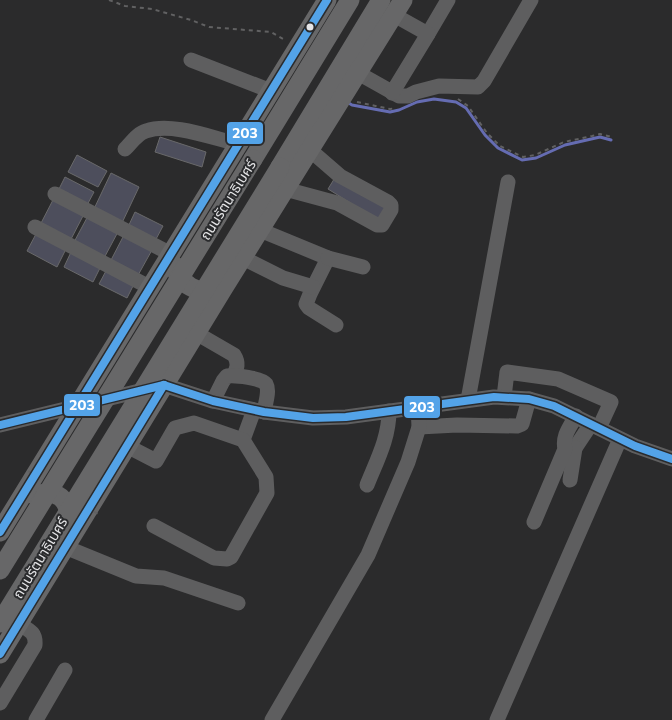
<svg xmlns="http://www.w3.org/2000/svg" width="672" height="720" font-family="Commissioner,'Noto Sans Thai',sans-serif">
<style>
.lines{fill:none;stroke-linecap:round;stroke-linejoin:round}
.stream{stroke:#656cb2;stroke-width:3}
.building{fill:#4d4e5c;stroke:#69696a}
.path{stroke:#616162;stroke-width:2;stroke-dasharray:4 4;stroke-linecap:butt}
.minor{stroke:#5e5e5f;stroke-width:15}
.major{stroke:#676768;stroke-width:19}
.path-bridge{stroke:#616162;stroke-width:2;stroke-dasharray:4 4;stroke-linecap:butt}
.major-bridge{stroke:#676768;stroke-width:19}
.bus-1-casing{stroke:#2a2b2d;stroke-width:11}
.bus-1{stroke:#53a3e8;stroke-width:8}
.bus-dot{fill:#e5e5e7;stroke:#2a2b2d;stroke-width:2}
.labels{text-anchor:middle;stroke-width:4;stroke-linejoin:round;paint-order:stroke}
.street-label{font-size:14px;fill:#e5e5e7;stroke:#2a2b2d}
.line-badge{stroke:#2a2b2d;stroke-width:2}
.badge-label{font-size:14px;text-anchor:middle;font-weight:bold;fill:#fff}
</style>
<rect width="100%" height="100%" fill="#2b2b2c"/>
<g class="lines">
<!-- stream -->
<path class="stream" d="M347 102 352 105 390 112 399 110 417 102 434 99 456 102 466 108 485 135 498 148 522 160 536 158 565 145 600 137 611 140"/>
</g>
<!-- building -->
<g class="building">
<path d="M160 137 206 152 202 167 155 152Z"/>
<path d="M77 155 107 171 98 187 68 172Z"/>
<path d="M111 173 139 187 121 225 93 211Z"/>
<path d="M336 176 387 207 378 220 328 189Z"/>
<path d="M65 177 94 192 86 207 57 193Z"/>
<path d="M54 198 84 214 69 243 39 227Z"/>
<path d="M135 212 163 226 155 241 128 227Z"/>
<path d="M89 214 119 230 103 260 73 244Z"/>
<path d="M36 234 66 249 57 267 27 251Z"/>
<path d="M124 235 152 250 137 277 110 262Z"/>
<path d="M72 250 101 266 93 282 64 267Z"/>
<path d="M107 269 134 284 127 298 99 284Z"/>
</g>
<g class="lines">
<!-- path -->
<g class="path">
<path d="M109 0 125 6 152 9 191 20 209 27 271 32 285 40"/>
<path d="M458 99 468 106 487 133 500 146 523 157 535 155 564 142 592 136 600 134 612 137"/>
<path d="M357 102 390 109 396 108"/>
</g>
<!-- minor -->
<g class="minor">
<path d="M428 34 448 0"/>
<path d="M191 60 271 91"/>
<path d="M358 73 399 96H408L416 92 439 86 478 87 484 81 531 0"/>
<path d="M392 93 428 34 394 15"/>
<path d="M125 149C131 143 138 133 146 131 172 122 212 138 238 144"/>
<path d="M285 189 337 203 377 225H382L391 210V205L388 202 340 176 310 150"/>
<path d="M55 194 171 254"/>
<path d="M35 227 151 288"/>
<path d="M260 230 328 258 310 294 306 304 309 308 336 325"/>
<path d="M243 258 283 278 313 287"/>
<path d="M328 258 363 267"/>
<path d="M196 333 234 355C239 363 237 368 234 375"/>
<path d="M504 397 507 372 558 379 611 402 599 428"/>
<path d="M468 400 508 182"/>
<path d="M213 401 223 381 227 376C235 375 262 378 266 384 270 391 265 404 264 412"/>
<path d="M0 425 164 385 213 401 264 412 313 418 346 417 494 397 529 399 554 406 635 446 672 459"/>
<path d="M419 427 457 425 517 426 522 424 529 399"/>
<path d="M243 440 254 410"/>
<path d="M127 446 156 461 175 428 194 423 243 440 266 477 267 493 231 557 227 559 214 558 154 526"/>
<path d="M565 449 575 448 591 424"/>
<path d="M570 480 575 448"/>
<path d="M367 485C377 460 389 438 389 411"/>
<path d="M534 522 565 449C562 436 570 427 576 416"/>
<path d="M65 547 136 576 164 578 238 603"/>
<path d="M0 703 35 645C36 632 29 630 19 624"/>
<path d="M36 720 65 670"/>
<path d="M272 720 368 555 408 462 419 427 418 407"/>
<path d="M497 720 620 439"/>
</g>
<!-- major -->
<g class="major">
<path d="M253 159 350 0"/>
<path d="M280 167 381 0"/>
<path d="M174 265C179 284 199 296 218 290"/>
<path d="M34 495C59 489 68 498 71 523"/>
<path d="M0 532 327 0"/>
<path d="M0 654 223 289 403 0"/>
</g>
<!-- path-bridge -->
<g class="path-bridge">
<path d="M28 471 41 479"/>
<path d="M87 508 98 514"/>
</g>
<!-- major-bridge -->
<g class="major-bridge">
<path d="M0 570 253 159"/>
<path d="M0 623 280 167"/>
</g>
<defs>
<g id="bus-1">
<path d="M164 385 213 401 264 412 313 418 346 417 494 397 529 399 554 406 635 446 672 459"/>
<path d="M0 425 164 385"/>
<path d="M0 532 327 0"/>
<path d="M0 654 164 385"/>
</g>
</defs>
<!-- bus-1 casing -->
<use href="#bus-1" class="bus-1-casing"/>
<!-- bus-1 -->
<use href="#bus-1" class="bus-1"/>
</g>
<!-- markers -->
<circle class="bus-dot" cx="310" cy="27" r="4.5"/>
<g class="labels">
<!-- street labels -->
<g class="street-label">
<text transform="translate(228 200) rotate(-58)" y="5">ถนนรัตนาธิเบศร์</text>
<text transform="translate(40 558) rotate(-59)" y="5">ถนนรัตนาธิเบศร์</text>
</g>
</g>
<g class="line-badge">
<rect x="226" y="121" width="38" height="24" rx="5" fill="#53a3e8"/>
<rect x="63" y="393" width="38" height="24" rx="5" fill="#53a3e8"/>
<rect x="403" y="395" width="38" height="24" rx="5" fill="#53a3e8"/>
</g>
<g class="badge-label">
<text x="245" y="138">203</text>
<text x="82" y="410">203</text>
<text x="422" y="412">203</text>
</g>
</svg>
